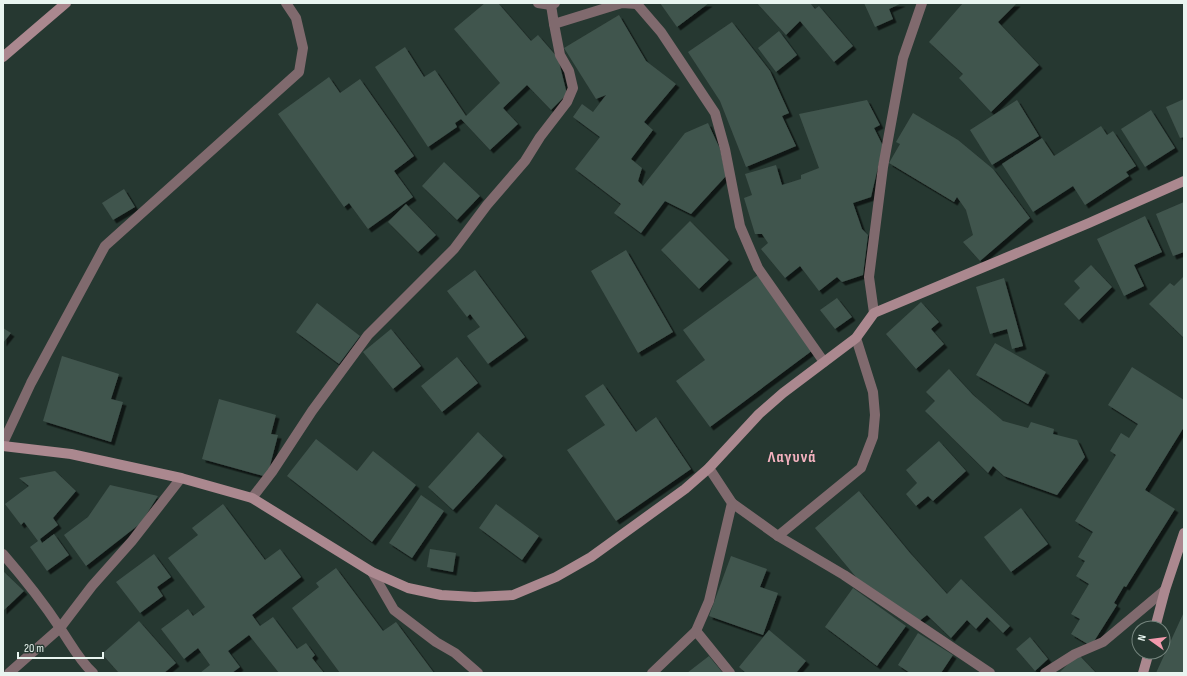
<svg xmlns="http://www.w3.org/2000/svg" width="1187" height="676" font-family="'Sofia Sans Condensed',sans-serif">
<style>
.building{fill:#41544d;filter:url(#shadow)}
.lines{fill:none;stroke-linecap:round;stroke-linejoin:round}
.street{stroke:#806a6e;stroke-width:10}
.secondary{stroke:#ab888f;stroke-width:10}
.labels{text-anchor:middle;stroke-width:3;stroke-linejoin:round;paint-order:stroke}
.district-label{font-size:16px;font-weight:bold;letter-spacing:1px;fill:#f6b3c0;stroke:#263831}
</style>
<defs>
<filter id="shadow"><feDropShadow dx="3.5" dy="3.5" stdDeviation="0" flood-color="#0009"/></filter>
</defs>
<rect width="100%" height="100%" fill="#263831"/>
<!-- building -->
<g class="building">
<path d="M485 3H498L531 41 538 35 558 58 567 94 551 110 527 85 503 108 518 124 490 150 461 119 455 123 457 127 428 147 375 67 405 47 424 77 435 70 466 116 500 83 454 29Z"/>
<path d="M660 3H709L677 27Z"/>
<path d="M757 3H810L815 9 819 6 853 46 834 62 800 21 786 35Z"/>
<path d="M864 3H902L889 9 893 19 875 27Z"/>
<path d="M963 3H1017L998 22 1039 65 991 112 959 78 963 74 929 42Z"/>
<path d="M619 15 646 61 676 84 644 122 653 130 631 159 642 168 638 181 643 186 685 133 708 123 720 149 726 176 691 214 665 201 641 233 614 213 621 204 575 169 600 137 573 117 582 104 593 112 606 95 596 99 564 48Z"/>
<path d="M732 22 770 71 789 113 782 116 796 146 746 167 720 101 688 52Z"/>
<path d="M779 31 797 55 776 72 758 48Z"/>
<path d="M329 77 340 93 360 79 414 156 394 171 413 197 368 229 349 203 344 207 278 114Z"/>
<path d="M1184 99V137L1180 138 1166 107Z"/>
<path d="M867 100 880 125 874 128 883 146 871 197 853 203 862 229 868 235 863 275 842 282 837 277 819 291 800 266 785 278 761 249 768 243 762 234H755L744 198 752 195 745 174 776 165 782 185 801 179V175L819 168 799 114Z"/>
<path d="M1017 100 1039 136 992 165 970 130Z"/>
<path d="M1151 110 1175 148 1145 167 1121 129Z"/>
<path d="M913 113 958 140 993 169 1030 218 980 261 963 242 973 235 966 210 957 197 954 202 889 163 900 144 896 142Z"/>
<path d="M1101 126 1107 135 1113 131 1136 166 1126 172 1129 176 1085 205 1073 186 1033 212 1002 164 1042 138 1054 156Z"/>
<path d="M444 162 480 196 457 220 422 186Z"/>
<path d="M124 189 135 207 113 220 102 203Z"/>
<path d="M1184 202V252L1173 256 1156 214Z"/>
<path d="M406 204 436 235 418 252 388 222Z"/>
<path d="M1145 216 1162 252 1134 265 1144 286 1124 296 1097 239Z"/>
<path d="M690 221 729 260 699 289 661 250Z"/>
<path d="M626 250 673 332 638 353 591 271Z"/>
<path d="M1091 265 1112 287 1079 320 1064 304 1080 288 1074 281Z"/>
<path d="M475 270 525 337 488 364 467 336 480 327 470 314 467 317 447 291Z"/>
<path d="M758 275 813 350 710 427 676 381 705 360 683 330Z"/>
<path d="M1184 276V338L1149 304 1170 283 1174 286Z"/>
<path d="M1004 278 1023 346 1012 349 1007 329 990 334 976 287Z"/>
<path d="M837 298 852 317 835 329 820 310Z"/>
<path d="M921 302 939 322 931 329 944 344 916 369 886 334Z"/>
<path d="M317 303 360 336 339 364 296 332Z"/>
<path d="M3 328 11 333 3 343Z"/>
<path d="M391 329 421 366 393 389 363 352Z"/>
<path d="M995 343 1046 372 1028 404 976 375Z"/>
<path d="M62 356 119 374 111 399 123 402 111 442 43 421Z"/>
<path d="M457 357 478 383 442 412 421 386Z"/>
<path d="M1132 367 1184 400V427L1145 490 1175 509 1126 587 1124 586 1114 603 1117 605 1091 646 1071 634 1080 619 1071 614 1089 584 1076 576 1085 561 1078 557 1093 532 1075 521 1116 455 1110 451 1121 433 1129 438 1138 424 1108 405Z"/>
<path d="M949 369 973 395 1003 421 1028 428 1031 422 1054 429 1053 434 1077 440 1085 457 1057 495 1004 476 993 466 988 473 925 411 935 401 926 392Z"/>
<path d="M603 384 636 432 656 417 691 469 616 521 567 450 605 425 585 396Z"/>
<path d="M219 399 276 415 271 434 278 435 267 477 202 459Z"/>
<path d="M478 432 503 456 453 510 428 487Z"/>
<path d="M316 439 357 471 373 451 416 485 372 542 287 476Z"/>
<path d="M939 441 966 471 933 501 928 496 916 506 906 494 917 483 906 470Z"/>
<path d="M55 471 76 491 53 518 58 525 40 539 42 543 54 534 69 555 47 571 30 547 38 541 24 522 21 525 5 504 29 486 19 478Z"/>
<path d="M110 485 158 496 141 523 86 566 64 535 88 517Z"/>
<path d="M859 491 910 553 947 594 961 579 1010 626 1003 633 987 617 976 629 967 620 951 638 927 615 918 622 866 589 815 528Z"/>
<path d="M421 495 444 511 412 558 389 543Z"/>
<path d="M223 504 265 560 280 549 301 577 252 615 260 626 273 617 297 649 306 643 315 655 312 658 324 673H279L249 635 228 651 240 667 232 673H200L210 665 198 648 184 659 161 629 188 609 193 616 205 607 168 558 198 535 192 528Z"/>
<path d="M496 504 539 536 522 560 479 528Z"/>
<path d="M1021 508 1048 544 1011 572 984 537Z"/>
<path d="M430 549 456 553 453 572 427 567Z"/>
<path d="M154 554 171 577 157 587 163 596 140 613 116 582Z"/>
<path d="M731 556 767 569 760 587 778 593 763 635 709 616Z"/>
<path d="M336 568 383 631 396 622 434 673H340L292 608 319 587 316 583Z"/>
<path d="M3 571 24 591 3 611Z"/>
<path d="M853 588 906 626 877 666 825 627Z"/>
<path d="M1184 612V673H1156L1173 636Z"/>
<path d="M139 621 176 663 164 673H119L102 654Z"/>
<path d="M769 630 806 661 796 673H746L739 667Z"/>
<path d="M918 633 953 655 941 673H910L898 665Z"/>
<path d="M1030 637 1048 659 1035 671 1016 649Z"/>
<path d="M1078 654 1096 673H1059Z"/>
<path d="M709 656 723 673H687Z"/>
</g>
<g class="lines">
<!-- street -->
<g class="street">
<path d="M538 3 551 5 555 3"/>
<path d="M636 3 661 32 715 113 725 149 740 226 758 268 824 362"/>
<path d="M551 5 554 24"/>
<path d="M874 313 869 277 883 167 903 58 922 3"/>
<path d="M3 443 31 383 105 246 299 72 303 48 296 18 286 3"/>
<path d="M252 498 272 472 312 411 368 335 454 249 487 205 525 161 540 137 567 102 573 88 569 71 560 55 554 24 622 3 637 4"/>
<path d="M732 503 778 536 844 575 990 673"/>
<path d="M778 536 861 468 873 437 875 415 873 392 856 338"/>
<path d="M3 554C23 577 43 602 60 628 71 644 79 660 93 673"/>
<path d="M372 572 394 610 436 642 455 653 478 673"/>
<path d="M696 631 709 601 732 503 709 468"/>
<path d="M9 673 60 628 92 586 132 541 181 478"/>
<path d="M652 673 696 631 730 673"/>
<path d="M1045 673 1075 654 1103 642 1165 590"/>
</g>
<!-- secondary -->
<g class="secondary">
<path d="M3 57 66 3"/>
<path d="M3 446 71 454 181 478 252 498 372 572 408 588 441 595 475 597 513 595 556 577 591 557 685 489 709 468 759 414 783 393 856 338 874 313 1089 223 1184 181"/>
<path d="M1155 628 1165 590 1184 533"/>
<path d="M1143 673 1149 652"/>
</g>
</g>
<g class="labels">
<!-- district labels -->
<g class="district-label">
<text x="792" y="462">Λαγυνά</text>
</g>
</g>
<!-- border -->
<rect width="1187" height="676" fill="none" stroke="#e9f5f0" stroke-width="8"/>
<!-- north arrow -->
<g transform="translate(1151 640) rotate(284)"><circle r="19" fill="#263831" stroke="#74847d"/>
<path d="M0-3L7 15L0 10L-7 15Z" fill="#f29aad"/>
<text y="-6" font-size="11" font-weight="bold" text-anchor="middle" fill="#e9f5f0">N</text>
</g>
<!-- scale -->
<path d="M18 652v6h85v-6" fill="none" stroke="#e9f5f0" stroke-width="2"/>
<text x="24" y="652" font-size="12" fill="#e9f5f0" stroke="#263831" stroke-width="3" paint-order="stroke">20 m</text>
</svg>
